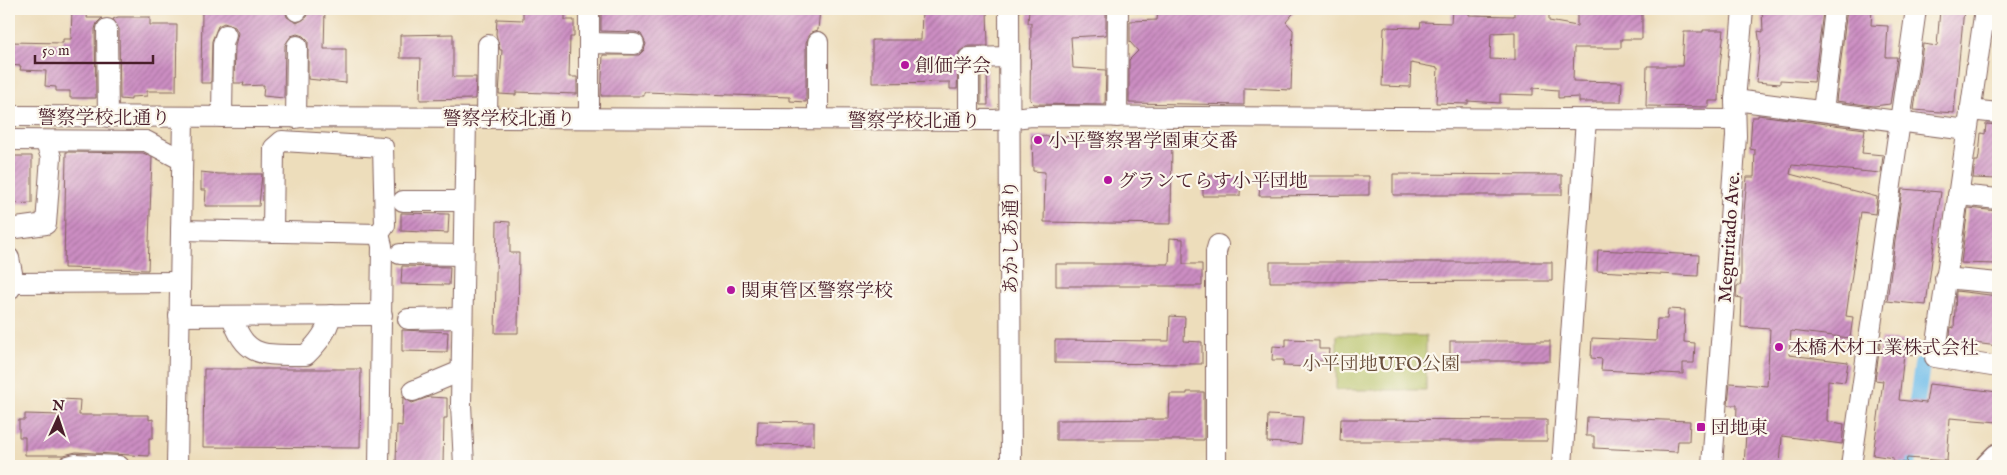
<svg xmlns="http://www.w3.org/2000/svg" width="2007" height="475" font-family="'IM FELL English','Noto Serif JP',serif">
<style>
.green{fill:#b2bf62;stroke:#7e6f46}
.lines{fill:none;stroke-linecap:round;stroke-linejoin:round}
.canal{stroke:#71beeb;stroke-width:16}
.building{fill:url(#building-hatch);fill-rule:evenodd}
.minor-casing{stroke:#83625d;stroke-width:22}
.major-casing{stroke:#83625d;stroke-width:29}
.minor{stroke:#fff;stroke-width:20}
.major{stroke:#fff;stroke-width:26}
.poi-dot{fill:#b5179e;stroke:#fbf7ec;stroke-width:2}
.labels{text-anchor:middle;stroke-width:4.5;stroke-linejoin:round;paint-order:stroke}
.poi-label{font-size:19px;fill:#4a1f2b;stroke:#fbf7ec;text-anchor:start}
.street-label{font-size:19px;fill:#4a1f2b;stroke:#fbf7ec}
.park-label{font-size:19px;fill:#694f3c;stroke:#fbf7ec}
</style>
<defs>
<pattern id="building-hatch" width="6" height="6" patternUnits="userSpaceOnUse" patternTransform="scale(1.25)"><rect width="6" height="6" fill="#cc8ec3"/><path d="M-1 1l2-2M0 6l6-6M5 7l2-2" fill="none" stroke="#a8739f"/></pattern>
</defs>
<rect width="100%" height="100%" fill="#fbf7ec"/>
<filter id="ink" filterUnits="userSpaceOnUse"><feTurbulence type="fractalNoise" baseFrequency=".02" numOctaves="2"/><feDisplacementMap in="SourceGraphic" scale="10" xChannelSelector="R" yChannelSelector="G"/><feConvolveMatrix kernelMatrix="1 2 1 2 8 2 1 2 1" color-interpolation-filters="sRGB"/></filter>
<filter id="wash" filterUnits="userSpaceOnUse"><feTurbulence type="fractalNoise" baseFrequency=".0096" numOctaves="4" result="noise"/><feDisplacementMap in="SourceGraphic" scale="20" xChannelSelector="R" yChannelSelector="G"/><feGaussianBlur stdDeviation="1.12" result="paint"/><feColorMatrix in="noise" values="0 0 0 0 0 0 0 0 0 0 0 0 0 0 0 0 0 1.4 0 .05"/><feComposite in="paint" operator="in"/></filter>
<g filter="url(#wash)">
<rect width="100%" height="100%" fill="#edddbb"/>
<!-- green -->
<path class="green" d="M1337 335 1426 336V390H1336Z"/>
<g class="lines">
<!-- canal -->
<path class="canal" d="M1908 466 1922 365"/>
</g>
<g id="blocks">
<!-- building -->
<g class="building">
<path d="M72 9H88L87 18H102L97 23 95 29 96 98H70V91H56V87L45 86 46 71 20 70 21 66 9 65V42L63 43V39H71Z"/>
<path d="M202 9H285L287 17 297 23 307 17 309 9H325L324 49H346V83L308 79V41L303 36 297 34 291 36 285 45 284 98 263 96 264 85 243 86 244 83H234L235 46 238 33 235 27 224 23 218 26 212 41 211 83H201Z"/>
<path d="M523 9H565V20H574V37H570L569 77H577V94L516 92V95L499 94 502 50H500L496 34 497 19 523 20Z"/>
<path d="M601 9H820L818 30 812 32 806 42V102L790 101V97L644 92V96H601L603 55H639L644 50 646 44 641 34 635 32 601 31Z"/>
<path d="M922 9H987L988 46H968L959 52 957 89H950V82L872 83V40H921Z"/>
<path d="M1029 9H1106V35L1071 37 1073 68 1106 70 1105 105 1034 104 1030 100 1031 23H1028Z"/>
<path d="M1158 9H1206V12H1215V14L1257 13V9H1297L1286 22 1293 30 1291 90 1244 88V105L1129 103V60L1138 51 1130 42V21L1157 20Z"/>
<path d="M1452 9H1469V15L1514 16V9H1549V21L1577 26V9H1642V39H1621V48H1574L1573 81 1622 82 1621 102H1579V97L1558 98V90L1533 88V95L1500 94V103L1468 101V104L1436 103 1438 68 1411 63 1410 87 1382 86 1384 27 1420 28 1421 22 1451 23ZM1515 32V60L1490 59 1491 33Z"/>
<path d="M1762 9H1802L1801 11 1823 12 1814 82 1780 80V84L1756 82 1760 45 1758 31 1763 32Z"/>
<path d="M1847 9H1872L1871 25 1888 26 1886 57H1897L1890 104 1874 106 1836 101Z"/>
<path d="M1940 9H1964L1954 113 1914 110 1923 44 1937 46Z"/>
<path d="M118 17H150V25H177L176 91H147V96L131 97V100L120 99 119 29 113 19Z"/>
<path d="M1703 30H1724L1720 66 1719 101H1709V107L1646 106 1647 66H1682L1684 32H1703Z"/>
<path d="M453 34V77H476L475 99 420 100 421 58H400V35Z"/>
<path d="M987 69 988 105H981V70Z"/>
<path d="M1758 115 1865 129 1862 153 1883 155 1881 173 1792 165 1790 174 1877 197 1875 214 1861 212 1846 316 1853 317 1850 338 1791 331 1789 355 1848 362 1845 382 1828 380 1827 421 1844 424 1842 444 1782 436 1780 466H1744L1746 433H1736L1737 405H1728L1730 383 1767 386 1770 329 1741 327 1742 298 1736 297 1737 286H1740L1741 281V247L1747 177H1754L1755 150 1750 149 1752 117H1758Z"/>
<path d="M1986 124 1998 125V179L1973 178 1975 161H1978L1979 156 1981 133 1985 134Z"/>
<path d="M1032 136 1172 138 1171 224 1044 222 1045 172 1033 171Z"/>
<path d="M66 152 143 153 152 157 148 270 64 268Z"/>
<path d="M9 156H32V203L9 204Z"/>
<path d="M201 172 219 174H262L259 206H205L206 190H201Z"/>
<path d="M1393 174 1562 175V195H1393Z"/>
<path d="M1203 176H1241L1240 196H1203Z"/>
<path d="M1261 176H1369V195L1259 196Z"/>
<path d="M1902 189 1941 192 1926 305 1887 301Z"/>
<path d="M1968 208 1998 211V264L1961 263Z"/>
<path d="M401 213 449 214 448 233 401 231Z"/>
<path d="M497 221 510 222V253H519L518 333H495Z"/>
<path d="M1170 238 1183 239V264H1202V286H1056V264H1169Z"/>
<path d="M1598 250 1699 255 1698 276 1597 271Z"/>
<path d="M1270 262H1552V281L1270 282Z"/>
<path d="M402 266 450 267 449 285 401 284Z"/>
<path d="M1956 291 1998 296V346L1974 343V348L1949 346 1951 327 1954 328Z"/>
<path d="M1668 309 1685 310 1684 342 1695 343 1694 363H1683V374L1601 370 1602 359 1591 358 1592 338 1656 341 1657 319H1667Z"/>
<path d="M1170 316 1185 317 1184 341 1202 342V364L1055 363V340L1169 341Z"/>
<path d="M402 330 448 332 447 352 402 351Z"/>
<path d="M1286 339 1319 340V349H1329L1328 361H1318V367L1283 366 1284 360H1272L1273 346 1286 347Z"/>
<path d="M1881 339 1919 342 1918 355 1904 354 1899 400 1926 403 1929 384 1998 392V422L1950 418 1947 461 1907 458 1906 463 1893 462V458L1873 455 1883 381 1875 380Z"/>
<rect x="1450" y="341" width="100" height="20"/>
<path d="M204 369H361L360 448 203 447Z"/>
<path d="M1187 392H1204V440H1056V420L1169 419 1170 394H1187Z"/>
<path d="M403 397 412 403 429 397 447 398V418H444L443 465 396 464 397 425 402 426Z"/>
<path d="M61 399 80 400 79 415H149V420L153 419V438H149V456L76 452 64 455H25V437H19V420H25V414L61 415Z"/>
<path d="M1268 415 1303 417 1301 444 1267 442Z"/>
<path d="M1587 417 1690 421 1689 441H1678L1677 452 1594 448V436H1586Z"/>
<path d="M1341 419 1547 420V441H1340Z"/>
<path d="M758 421 814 422V445L757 444Z"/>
</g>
</g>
</g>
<g filter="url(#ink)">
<use href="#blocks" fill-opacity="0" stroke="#83625d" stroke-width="1"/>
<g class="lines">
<defs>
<g id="minor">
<path d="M1009 9 1011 466"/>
<path d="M1985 9 1935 357 1998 367"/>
<path d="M297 11V9"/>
<path d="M107 29 108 117"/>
<path d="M818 42V119"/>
<path d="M589 43 634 44"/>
<path d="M1735 100 1967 130"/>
<path d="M1970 110 1998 113"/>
<path d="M1823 111 1835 9"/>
<path d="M9 116 995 120 1032 116 1735 120"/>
<path d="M222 117 223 44 226 35"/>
<path d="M1117 117 1118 9"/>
<path d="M296 118 297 46"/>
<path d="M487 118 488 45"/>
<path d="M589 118V9"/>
<path d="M969 120V58L1009 57"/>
<path d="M9 140 146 141 182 160"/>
<path d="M1958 195 1998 199"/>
<path d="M403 201H464"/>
<path d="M9 229 46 224 51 157 45 141"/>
<path d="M181 230 379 234"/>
<path d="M273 232 274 148 282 141 383 147 385 225 379 234 382 246 379 466"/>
<path d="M400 254 463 255"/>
<path d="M9 258 14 283 9 290"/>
<path d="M1945 278 1998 283"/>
<path d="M14 283 180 282"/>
<path d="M179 316 382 315"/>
<path d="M232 316C245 361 267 354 306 355 318 343 327 332 331 315"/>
<path d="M408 319 462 318"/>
<path d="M413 391 461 371"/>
<path d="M68 466 75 464 119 466"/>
<path d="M177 466 183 117"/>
<path d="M464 466 461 404 466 118"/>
<path d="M1216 466V252L1218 245"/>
<path d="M1562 466 1586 119"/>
<path d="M1712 466 1736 136 1735 100 1743 9"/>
<path d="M1851 466 1916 9"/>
</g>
<path id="major" d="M1989 466 1998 457"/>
</defs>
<!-- minor casing -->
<use href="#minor" class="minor-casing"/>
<!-- major casing -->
<use href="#major" class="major-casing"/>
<!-- minor -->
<use href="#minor" class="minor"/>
<!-- major -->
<use href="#major" class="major"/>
</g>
</g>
<!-- markers -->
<g class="poi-dot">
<circle cx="905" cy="65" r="5"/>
<circle cx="1038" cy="140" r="5"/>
<circle cx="1108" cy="180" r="5"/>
<circle cx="731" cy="290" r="5"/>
<circle cx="1779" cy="347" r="5"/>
<rect x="1696" y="422" width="10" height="10" rx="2.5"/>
</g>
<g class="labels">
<!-- poi labels -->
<g class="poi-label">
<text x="915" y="72">創価学会</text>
<text x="1048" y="147">小平警察署学園東交番</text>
<text x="1118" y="187">グランてらす小平団地</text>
<text x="741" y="297">関東管区警察学校</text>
<text x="1789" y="354">本橋木材工業株式会社</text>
<text x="1711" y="434">団地東</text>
</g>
<!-- street labels -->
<g class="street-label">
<text x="104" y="124">警察学校北通り</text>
<text x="509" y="125">警察学校北通り</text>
<text x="914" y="127">警察学校北通り</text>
<text transform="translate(1010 237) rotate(-90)" y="7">あかしあ通り</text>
<text transform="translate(1728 237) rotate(-86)" y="7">Meguritado Ave.</text>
</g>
<!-- park labels -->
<g class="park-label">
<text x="1381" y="370">小平団地UFO公園</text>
</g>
</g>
<!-- margin -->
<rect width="2007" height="475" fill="none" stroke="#fbf7ec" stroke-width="30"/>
<!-- north arrow -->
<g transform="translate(58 418) rotate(3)" stroke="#fbf7ec" stroke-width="4" paint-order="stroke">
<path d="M0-4L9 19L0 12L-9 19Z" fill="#4a1f2b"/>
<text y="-8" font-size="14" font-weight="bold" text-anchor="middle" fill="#4a1f2b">N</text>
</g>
<!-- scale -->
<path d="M35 55v8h118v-8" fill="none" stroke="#4a1f2b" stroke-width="2.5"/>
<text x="42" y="55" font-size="15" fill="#4a1f2b" stroke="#fbf7ec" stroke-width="4" paint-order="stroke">50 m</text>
</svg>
